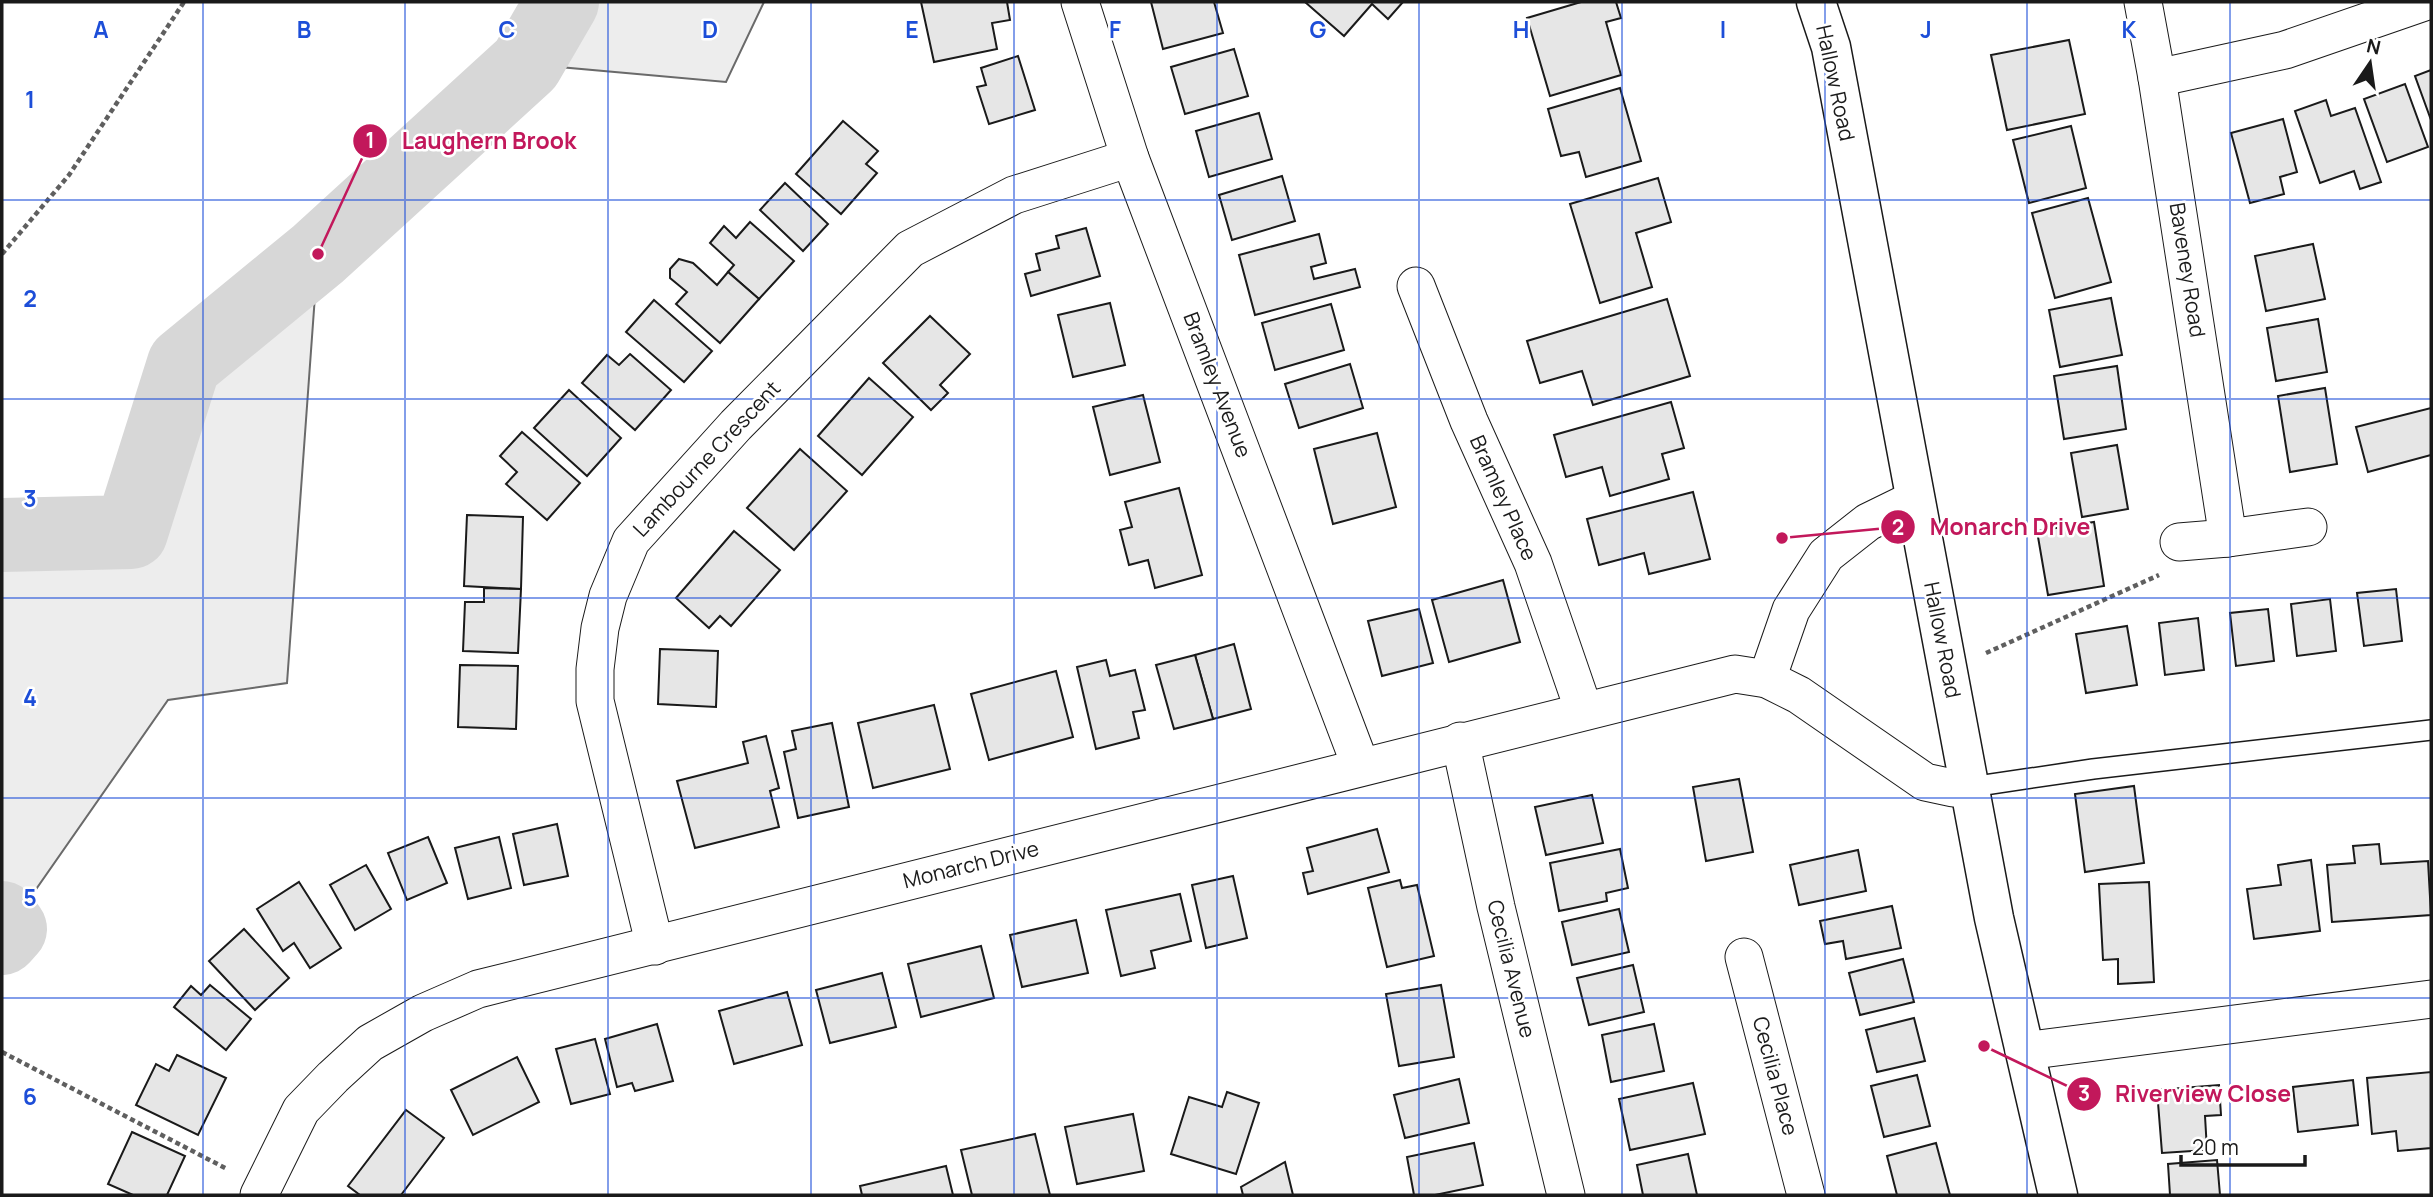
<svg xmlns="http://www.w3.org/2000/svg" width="2433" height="1197" font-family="Manrope,sans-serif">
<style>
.built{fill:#ededed;stroke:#6a6a6a;stroke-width:2}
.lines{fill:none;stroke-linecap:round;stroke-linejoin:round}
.river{stroke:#d7d7d7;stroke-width:74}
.building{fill:#e6e6e6;stroke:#1a1a1a;stroke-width:2}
.lane-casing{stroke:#1a1a1a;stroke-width:22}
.street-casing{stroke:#1a1a1a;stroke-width:39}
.primary-casing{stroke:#1a1a1a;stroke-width:41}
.path{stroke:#5f5f5f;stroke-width:4.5;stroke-dasharray:5 3.5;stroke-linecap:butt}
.lane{stroke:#fff;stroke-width:19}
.street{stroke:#fff;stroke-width:37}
.primary{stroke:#fff;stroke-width:38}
.grid{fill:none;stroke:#1d4ed8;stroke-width:2;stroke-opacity:0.55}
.labels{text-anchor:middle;stroke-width:5;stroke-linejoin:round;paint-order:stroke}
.street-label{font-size:21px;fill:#1a1a1a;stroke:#fff}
.grid-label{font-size:23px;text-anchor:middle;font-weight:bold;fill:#1d4ed8;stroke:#fff;stroke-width:5;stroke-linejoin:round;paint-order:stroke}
.leader{fill:none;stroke:#c2185b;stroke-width:2.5}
.callout-dot{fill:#c2185b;stroke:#fff;stroke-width:2.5}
.mark-label{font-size:21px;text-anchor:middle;font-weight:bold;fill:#fff}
.callout-label{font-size:23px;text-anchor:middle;font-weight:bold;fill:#c2185b;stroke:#fff;stroke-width:5;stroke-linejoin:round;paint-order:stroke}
</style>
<rect width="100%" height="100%" fill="#fff"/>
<!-- built -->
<g class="built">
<path d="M525 2H764L726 82 526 64Z"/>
<path d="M318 254 287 683 168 700 2 938V535L131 532 184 364Z"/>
</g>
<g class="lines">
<!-- river -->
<g class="river">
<path d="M2 535 131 532 184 364 318 254 526 64 562 2"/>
<path d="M2 918 10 929 2 938"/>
</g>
</g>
<!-- building -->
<g class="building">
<path d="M921 2H1007L1010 20 992 23 997 49 934 62Z"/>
<path d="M1151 2H1214L1223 33 1163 49Z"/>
<path d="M1305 2H1403L1388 19 1372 4 1344 36Z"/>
<path d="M1581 2H1616L1621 18 1606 22 1621 75 1550 96 1527 18Z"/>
<path d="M2069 40 2085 114 2007 130 1991 55Z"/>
<path d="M1234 49 1248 96 1185 114 1171 67Z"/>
<path d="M1018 56 1035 110 989 124 977 87 986 85 981 68Z"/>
<path d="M2431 70V120L2415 76Z"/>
<path d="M2405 84 2428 147 2387 162 2364 99Z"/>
<path d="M1620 88 1641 161 1586 177 1579 152 1561 156 1548 109Z"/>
<path d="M2326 100 2331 116 2355 108 2381 182 2360 189 2354 171 2320 183 2295 111Z"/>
<path d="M1259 113 1272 159 1209 177 1196 131Z"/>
<path d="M2283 119 2297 172 2280 177 2284 194 2250 203 2231 133Z"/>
<path d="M843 121 878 151 866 164 877 173 841 214 796 174Z"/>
<path d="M2071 126 2086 188 2029 203 2013 140Z"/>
<path d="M1282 176 1295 221 1232 240 1219 195Z"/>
<path d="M1658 178 1671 222 1636 233 1652 287 1600 303 1570 204Z"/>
<path d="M785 183 828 224 803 251 760 210Z"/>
<path d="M2088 198 2111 282 2055 298 2032 213Z"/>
<path d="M750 222 794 261 759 299 728 272 734 265 710 243 724 226 736 238Z"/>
<path d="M1086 228 1100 276 1031 296 1025 274 1040 270 1036 254 1059 248 1056 236Z"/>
<path d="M1319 234 1326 263 1311 267 1314 279 1355 269 1360 287 1255 315 1239 255Z"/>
<path d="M2313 244 2325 299 2266 311 2255 256Z"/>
<path d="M679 259 693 263 717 285 728 272 759 299 720 343 676 304 687 292 670 278V269Z"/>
<path d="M2111 298 2122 355 2060 367 2049 310Z"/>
<path d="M1667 299 1690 376 1593 405 1582 371 1540 383 1527 341Z"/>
<path d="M654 300 712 351 684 382 626 332Z"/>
<path d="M1110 303 1125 365 1073 377 1058 315Z"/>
<path d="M1331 304 1344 350 1275 370 1262 323Z"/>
<path d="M930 316 970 354 940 385 948 393 931 410 883 363Z"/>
<path d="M2318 319 2327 372 2276 381 2267 328Z"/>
<path d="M630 354 671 390 635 430 582 383 607 355 619 365Z"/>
<path d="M1350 364 1363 408 1299 428 1285 384Z"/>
<path d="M2117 366 2126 429 2064 439 2054 376Z"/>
<path d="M869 378 913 417 862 475 818 436Z"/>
<path d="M2325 388 2337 464 2290 472 2278 396Z"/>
<path d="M569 390 621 438 587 476 534 428Z"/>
<path d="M1143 395 1160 462 1110 475 1093 407Z"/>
<path d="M1671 402 1684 448 1662 454 1669 479 1610 496 1602 467 1566 477 1554 435Z"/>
<path d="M2431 408V455L2368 472 2356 427Z"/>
<path d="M522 432 580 483 547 520 506 484 517 472 500 456Z"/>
<path d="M1377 433 1396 507 1333 524 1314 449Z"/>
<path d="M2117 445 2128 509 2082 517 2071 453Z"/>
<path d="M800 449 847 491 794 550 747 508Z"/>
<path d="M1179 488 1202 575 1155 588 1148 560 1129 565 1120 530 1132 527 1125 502Z"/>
<path d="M1693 492 1710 559 1649 574 1644 553 1599 565 1587 519Z"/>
<path d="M467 515 523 517 521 589 464 586Z"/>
<path d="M2094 522 2104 586 2048 595 2037 531Z"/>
<path d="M734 531 780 570 731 626 720 616 709 628 676 598Z"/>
<path d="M1503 580 1520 642 1449 662 1432 600Z"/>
<path d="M484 588 521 589 518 653 463 651 465 602H484Z"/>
<path d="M2396 589 2402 641 2364 646 2357 593Z"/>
<path d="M2330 599 2336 651 2297 656 2291 604Z"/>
<path d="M1419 609 1433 663 1382 676 1368 621Z"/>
<path d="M2268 609 2274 661 2236 666 2230 613Z"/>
<path d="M2198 618 2204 670 2165 675 2159 623Z"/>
<path d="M2127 626 2137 685 2086 693 2076 634Z"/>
<path d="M1234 644 1251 709 1213 719 1195 655Z"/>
<path d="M660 649 718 651 716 707 658 704Z"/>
<path d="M1195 655 1213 719 1174 729 1156 665Z"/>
<path d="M1106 660 1110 676 1135 670 1145 710 1133 712 1139 738 1096 749 1077 667Z"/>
<path d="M460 665 518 666 516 729 458 727Z"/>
<path d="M1056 671 1073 737 989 760 971 694Z"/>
<path d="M934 705 950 769 873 788 858 723Z"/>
<path d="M832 723 849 807 798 818 784 752 796 749 792 731Z"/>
<path d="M766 736 779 788 770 791 779 827 695 848 677 781 748 763 743 742Z"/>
<path d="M1739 779 1753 852 1706 861 1693 787Z"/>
<path d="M2134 786 2144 863 2085 872 2075 794Z"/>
<path d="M1592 795 1603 843 1546 855 1535 807Z"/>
<path d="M557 824 568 876 524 885 513 834Z"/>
<path d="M1377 829 1389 872 1308 894 1303 873 1313 871 1307 848Z"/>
<path d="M428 837 447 883 407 900 388 853Z"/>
<path d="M499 837 511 888 468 899 455 848Z"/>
<path d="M2379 844 2381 864 2428 861 2431 915 2332 922 2327 865 2355 863 2353 846Z"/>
<path d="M1620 849 1628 888 1606 893 1607 901 1559 911 1550 863Z"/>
<path d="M1858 850 1866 891 1799 905 1790 865Z"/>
<path d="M2311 860 2320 931 2254 939 2247 889 2281 885 2278 865Z"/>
<path d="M366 865 391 909 355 930 330 885Z"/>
<path d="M1233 876 1247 938 1206 948 1192 885Z"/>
<path d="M1400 880 1402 888 1417 885 1434 956 1387 967 1368 888Z"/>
<path d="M299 882 341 948 310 968 294 943 283 951 257 909Z"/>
<path d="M2149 882 2154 982 2118 984V959L2103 960 2099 884Z"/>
<path d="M1180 894 1191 941 1151 951 1155 968 1121 976 1106 910Z"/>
<path d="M1892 906 1901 948 1846 959 1843 941 1825 944 1820 921Z"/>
<path d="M1619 909 1629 952 1572 965 1562 922Z"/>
<path d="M1076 920 1088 973 1022 987 1010 935Z"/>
<path d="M244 929 289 978 255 1010 209 961Z"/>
<path d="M981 946 994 998 921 1017 908 964Z"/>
<path d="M1903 959 1914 1002 1860 1015 1849 973Z"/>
<path d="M1633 965 1644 1012 1589 1025 1577 978Z"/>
<path d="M882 973 896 1027 830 1043 816 990Z"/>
<path d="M210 985 251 1019 226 1050 174 1007 191 986 201 995Z"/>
<path d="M1441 985 1454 1057 1399 1066 1386 994Z"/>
<path d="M787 992 802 1045 734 1064 719 1011Z"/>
<path d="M1914 1018 1925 1061 1877 1072 1866 1030Z"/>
<path d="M657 1024 673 1081 635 1091 632 1083 617 1087 605 1039Z"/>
<path d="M1654 1024 1664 1071 1611 1082 1602 1035Z"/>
<path d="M595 1039 610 1094 571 1104 556 1049Z"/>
<path d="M177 1055 226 1078 198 1135 136 1105 156 1064 169 1071Z"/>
<path d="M517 1057 539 1102 473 1135 451 1090Z"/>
<path d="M2431 1072V1148L2398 1151 2396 1131 2372 1134 2367 1078Z"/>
<path d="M1917 1075 1930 1126 1884 1137 1871 1086Z"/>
<path d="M1459 1079 1469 1123 1405 1138 1394 1095Z"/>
<path d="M2353 1080 2358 1125 2298 1132 2293 1087Z"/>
<path d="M1693 1083 1705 1134 1630 1150 1619 1099Z"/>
<path d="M2219 1085 2221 1115 2205 1116 2207 1150 2162 1153 2157 1090Z"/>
<path d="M1227 1092 1259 1103 1236 1174 1171 1154 1189 1097 1222 1107Z"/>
<path d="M406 1110 444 1138 401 1195H360L348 1186Z"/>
<path d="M1133 1114 1144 1171 1077 1184 1065 1127Z"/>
<path d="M132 1132 185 1156 167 1195H133L108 1184Z"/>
<path d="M1035 1134 1050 1195H972L961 1150Z"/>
<path d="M1474 1143 1483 1185 1435 1195H1414L1407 1157Z"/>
<path d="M1936 1143 1950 1195H1897L1887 1156Z"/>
<path d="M1688 1154 1697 1195H1643L1637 1165Z"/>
<path d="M2217 1160 2220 1195H2170L2168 1164Z"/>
<path d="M1285 1162 1293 1195H1243L1241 1187Z"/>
<path d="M946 1166 953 1195H862L860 1186Z"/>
</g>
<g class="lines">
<defs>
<path id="lane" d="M1971 787 2093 769 2431 730"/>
<g id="street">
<path d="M1080 2 1130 158 1361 767"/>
<path d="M2143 2 2157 78 2228 538 2308 527"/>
<path d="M2157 78 2285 50 2424 2"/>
<path d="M1416 286 1469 421 1533 563 1584 711"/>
<path d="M2179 542 2228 538"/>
<path d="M1767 679 1791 610 1826 555 1868 522 1915 499"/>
<path d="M1460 741 1496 907 1566 1195"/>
<path d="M655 946 595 701V669L600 628 608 596 631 541 736 425 910 249 1014 195 1130 158"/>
<path d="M1744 957 1806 1195"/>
<path d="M2024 1051 2431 999"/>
<path d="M259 1195 301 1110 333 1077 370 1043 423 1013 478 989 1735 674 1767 679 1799 695 1925 782 1953 788 1971 787"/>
</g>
<path id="primary" d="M1816 2 1831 47 1994 918 2058 1195"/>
</defs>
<!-- lane casing -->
<use href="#lane" class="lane-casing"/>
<!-- street casing -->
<use href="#street" class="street-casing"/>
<!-- primary casing -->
<use href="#primary" class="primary-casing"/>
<!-- path -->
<g class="path">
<path d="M2 254 69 175 184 2"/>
<path d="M1986 653 2159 575"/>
<path d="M2 1052 227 1169"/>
</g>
<!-- lane -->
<use href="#lane" class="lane"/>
<!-- street -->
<use href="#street" class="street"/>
<!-- primary -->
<use href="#primary" class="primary"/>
</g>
<!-- grid -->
<path class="grid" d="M203 2V1195M405 2V1195M608 2V1195M811 2V1195M1014 2V1195M1217 2V1195M1419 2V1195M1622 2V1195M1825 2V1195M2027 2V1195M2230 2V1195M2 200H2431M2 399H2431M2 598H2431M2 798H2431M2 998H2431"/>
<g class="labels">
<!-- street labels -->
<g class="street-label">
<text transform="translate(1835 83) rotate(78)" y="7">Hallow Road</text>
<text transform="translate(2187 270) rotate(81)" y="7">Baveney Road</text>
<text transform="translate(1217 385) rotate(69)" y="7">Bramley Avenue</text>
<text transform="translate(707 459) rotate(-47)" y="7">Lambourne Crescent</text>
<text transform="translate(1503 498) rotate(66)" y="7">Bramley Place</text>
<text transform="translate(1942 640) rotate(79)" y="7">Hallow Road</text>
<text transform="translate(971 865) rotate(-14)" y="7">Monarch Drive</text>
<text transform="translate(1511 969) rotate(76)" y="7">Cecilia Avenue</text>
<text transform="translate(1775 1076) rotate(75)" y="7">Cecilia Place</text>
</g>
</g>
<g class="grid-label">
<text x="101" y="38">A</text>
<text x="304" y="38">B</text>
<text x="507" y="38">C</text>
<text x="710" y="38">D</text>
<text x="912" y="38">E</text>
<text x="1115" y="38">F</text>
<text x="1318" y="38">G</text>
<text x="1521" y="38">H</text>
<text x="1723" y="38">I</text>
<text x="1926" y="38">J</text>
<text x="2129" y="38">K</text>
<text x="30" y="108">1</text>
<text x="30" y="307">2</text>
<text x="30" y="507">3</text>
<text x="30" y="706">4</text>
<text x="30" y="906">5</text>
<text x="30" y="1105">6</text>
</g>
<!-- callouts -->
<path class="leader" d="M318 254L370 141M1782 538L1898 527M1984 1046L2084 1094"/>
<g class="callout-dot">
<circle cx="318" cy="254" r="7"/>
<circle cx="1782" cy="538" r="7"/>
<circle cx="1984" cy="1046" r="7"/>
<circle cx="370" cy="141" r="18"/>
<circle cx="1898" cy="527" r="18"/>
<circle cx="2084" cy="1094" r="18"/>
</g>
<g class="mark-label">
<text x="370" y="148">1</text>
<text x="1898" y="535">2</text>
<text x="2084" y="1101">3</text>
</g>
<g class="callout-label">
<text x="489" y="149">Laughern Brook</text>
<text x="2010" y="535">Monarch Drive</text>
<text x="2203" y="1102">Riverview Close</text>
</g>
<!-- border -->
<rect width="2433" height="1197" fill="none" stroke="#1a1a1a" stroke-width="7"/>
<!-- north arrow -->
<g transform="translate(2370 63) rotate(13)" stroke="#ffffff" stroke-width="5" paint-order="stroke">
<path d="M0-5L12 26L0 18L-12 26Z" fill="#1a1a1a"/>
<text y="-10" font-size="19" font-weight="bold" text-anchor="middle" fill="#1a1a1a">N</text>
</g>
<!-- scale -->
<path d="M2181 1155v10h124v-10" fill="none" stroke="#1a1a1a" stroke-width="3.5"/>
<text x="2192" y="1155" font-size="21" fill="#1a1a1a" stroke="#ffffff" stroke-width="5" paint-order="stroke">20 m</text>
</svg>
